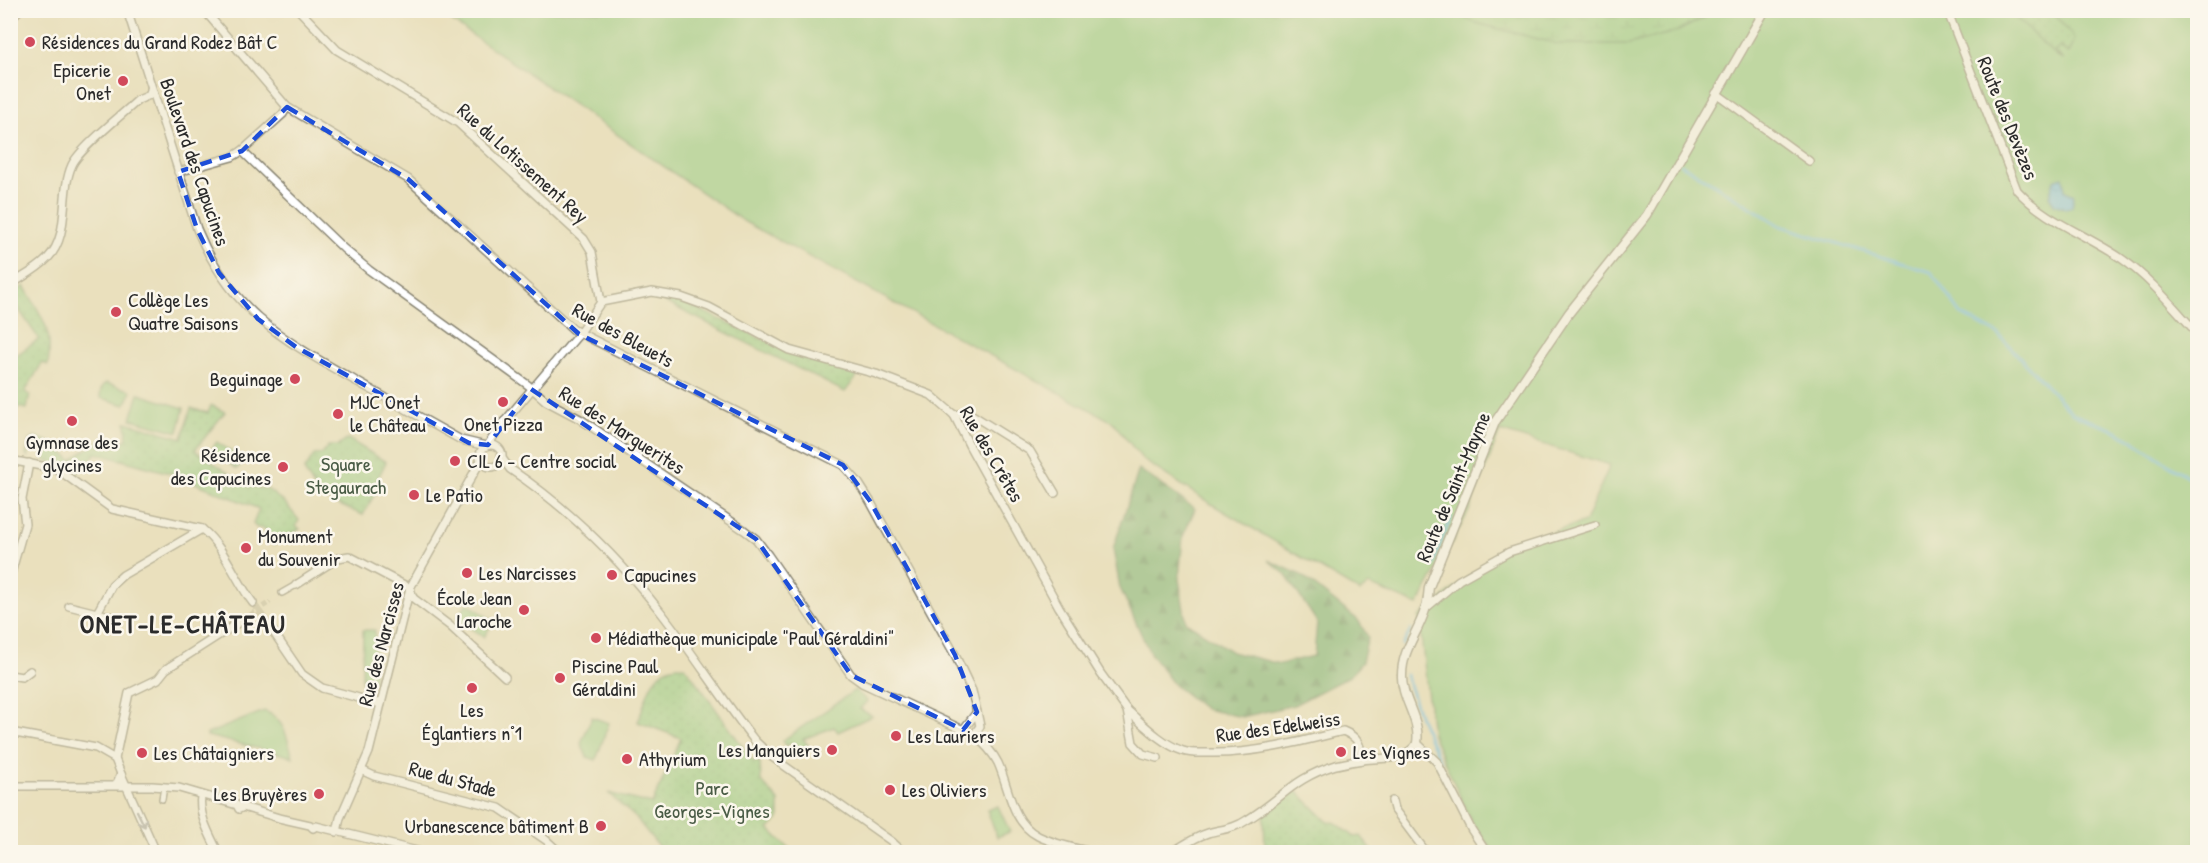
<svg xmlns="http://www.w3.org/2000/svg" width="2208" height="863" font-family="'Patrick Hand',sans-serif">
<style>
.green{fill:#8ecc81;stroke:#5c7c56;stroke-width:1.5}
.forest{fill:url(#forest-firs);stroke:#4e6e4d;stroke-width:1.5}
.wetland{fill:url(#wetland-marsh);stroke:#5c7c56;stroke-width:1.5}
.park{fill:url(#park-dots);stroke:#5c7c56;stroke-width:1.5}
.water{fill:url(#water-ripples);stroke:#4c748a;stroke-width:1.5}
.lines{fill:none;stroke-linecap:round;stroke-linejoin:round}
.stream{stroke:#6dbee8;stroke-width:3}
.pedestrian-tunnel{stroke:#c4bca0;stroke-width:5;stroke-dasharray:5 2.5;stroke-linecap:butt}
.minor-tunnel{stroke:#c4bca0;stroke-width:7;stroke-dasharray:7 3.5;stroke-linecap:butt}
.pedestrian-casing{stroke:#8a8674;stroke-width:8}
.minor-casing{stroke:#8a8674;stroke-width:10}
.tertiary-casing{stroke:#8a8674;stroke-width:11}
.secondary-casing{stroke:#8a8674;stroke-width:12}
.pedestrian{stroke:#fff;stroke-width:5}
.minor{stroke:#fff;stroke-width:7}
.tertiary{stroke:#fff;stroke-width:8}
.secondary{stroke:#fce5c4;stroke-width:9}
.oneway{stroke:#a0a0a0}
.marked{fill:none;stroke:#1d4ed8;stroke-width:4.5;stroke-dasharray:12 8;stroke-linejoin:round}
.poi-dot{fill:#d1495b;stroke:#fbf7ec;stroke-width:2}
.labels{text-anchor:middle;stroke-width:5;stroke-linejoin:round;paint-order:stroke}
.poi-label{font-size:20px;fill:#2b2b2b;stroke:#fbf7ec;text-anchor:start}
.street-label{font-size:20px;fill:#2b2b2b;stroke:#fbf7ec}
.park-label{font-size:20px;fill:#495b45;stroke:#fbf7ec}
.district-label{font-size:26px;font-weight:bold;letter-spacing:1.5px;fill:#2b2b2b;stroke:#fbf7ec}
</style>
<defs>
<pattern id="forest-firs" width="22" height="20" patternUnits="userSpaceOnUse" patternTransform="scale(1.5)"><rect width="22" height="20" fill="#72b06f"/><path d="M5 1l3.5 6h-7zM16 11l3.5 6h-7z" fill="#5e8f5b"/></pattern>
<pattern id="wetland-marsh" width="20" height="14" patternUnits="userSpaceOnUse" patternTransform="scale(1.5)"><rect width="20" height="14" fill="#8ecc81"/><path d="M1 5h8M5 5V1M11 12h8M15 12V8" fill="none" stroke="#7baf70"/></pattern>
<pattern id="park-dots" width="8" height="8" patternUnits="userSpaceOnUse" patternTransform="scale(1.5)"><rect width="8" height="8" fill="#8ecc81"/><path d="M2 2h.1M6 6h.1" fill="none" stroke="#7baf70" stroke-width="1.8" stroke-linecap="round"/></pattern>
<pattern id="water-ripples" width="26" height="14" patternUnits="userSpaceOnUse" patternTransform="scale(1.5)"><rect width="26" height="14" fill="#6dbee8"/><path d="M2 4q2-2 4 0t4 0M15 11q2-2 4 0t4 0" fill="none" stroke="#5a9bbc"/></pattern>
</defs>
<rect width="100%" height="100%" fill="#fbf7ec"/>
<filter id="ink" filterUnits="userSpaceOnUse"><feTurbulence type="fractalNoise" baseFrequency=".0167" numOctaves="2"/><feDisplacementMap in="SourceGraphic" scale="12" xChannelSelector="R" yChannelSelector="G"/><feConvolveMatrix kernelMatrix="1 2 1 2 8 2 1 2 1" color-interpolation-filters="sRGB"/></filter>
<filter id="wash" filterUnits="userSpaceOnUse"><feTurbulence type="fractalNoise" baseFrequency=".008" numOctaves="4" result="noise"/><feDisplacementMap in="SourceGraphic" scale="24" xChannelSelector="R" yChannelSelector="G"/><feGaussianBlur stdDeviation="1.35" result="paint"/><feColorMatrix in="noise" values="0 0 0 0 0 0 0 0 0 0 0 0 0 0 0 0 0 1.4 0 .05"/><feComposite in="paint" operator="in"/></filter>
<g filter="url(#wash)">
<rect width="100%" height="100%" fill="#eae0bd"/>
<!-- green -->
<g class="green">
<path d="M437 11H2197V852H1493L1472 823 1432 734 1419 617 1507 546 1585 522 1610 465 1500 431 1469 511 1418 605 1369 585 1360 592 1208 502 1143 460 1113 422 745 222Z"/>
<path d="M106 383 130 390 131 393 125 405 101 398C99 393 101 386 106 383Z"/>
<path d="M139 394 184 408 178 432 131 419Z"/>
<path d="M217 442 244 460 237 469 210 451Z"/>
<path d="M467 603 494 621 484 637 456 619Z"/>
<path d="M363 630H375L374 682H362Z"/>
<path d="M855 690 867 701 860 709 872 716 838 732 834 727 803 739 808 745 801 751 791 743 786 746 782 741Z"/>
<path d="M264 711C285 718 287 739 293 757L207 736V734Z"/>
<path d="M592 717 609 723 596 760 587 757 581 743Z"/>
<path d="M998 806 1010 832 997 837 987 810Z"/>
</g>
<!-- forest -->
<path class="forest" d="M1139 469 1195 509 1183 536 1179 579 1186 622 1232 652 1280 664 1314 656 1317 622 1285 574 1268 560 1301 575 1358 620 1368 637 1362 662 1350 676 1294 705 1242 717 1205 709 1174 685 1150 653 1120 588 1113 549Z"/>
<!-- wetland -->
<path class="wetland" d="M1698 10 1706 17 1678 31 1629 44H1558L1476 23 1450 11Z"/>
<!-- park -->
<g class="park">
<path d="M2009 11H2052L2075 39 2068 53 2060 47 2055 52 2064 59 2055 55Z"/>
<path d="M24 286C41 315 54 330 48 365L42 363 25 392 30 395 27 409 10 406 11 359 39 339 11 298V295Z"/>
<path d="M659 299 679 300 803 358 859 374 845 392Z"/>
<path d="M211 405 225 412 195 450 248 486 267 489 285 503 299 520 296 526 300 529 274 545 264 528H257L253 524 259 509 173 474 96 453 77 475 65 467 44 460 45 453 30 449 28 457 26 455 29 441 36 437 55 444 71 460 106 436 114 446 127 439 126 422 182 438 191 408 208 413Z"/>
<path d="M348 439 386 462 374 486 378 488 363 515 320 497 304 471 314 455 322 454 328 446H338Z"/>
<path d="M677 666H685L753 761 760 762 761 781 779 801V819L769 829 793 852H663L636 818 608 793 652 804 681 738 638 722C646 700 650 669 677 666Z"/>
<path d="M1297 791 1326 820 1336 823 1355 837 1361 836 1373 852H1265L1264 815Z"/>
</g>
<!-- water -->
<path class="water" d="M2063 177 2065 191 2074 195 2072 207 2066 209 2054 204 2049 196 2054 180Z"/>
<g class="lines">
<!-- stream -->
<g class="stream">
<path d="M1681 164 1781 226 1931 272 1961 314 1998 334 2073 414 2119 432 2193 480 2198 487"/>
<path d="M1433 565 1451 517"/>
<path d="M1403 645 1411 630"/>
<path d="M1406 675 1420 718 1440 762"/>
</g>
</g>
</g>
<g filter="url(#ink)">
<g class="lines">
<!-- pedestrian-tunnel -->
<path class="pedestrian-tunnel" d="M244 619 270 602"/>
<!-- minor-tunnel -->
<path class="minor-tunnel" d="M253 603 270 627"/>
<defs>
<g id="pedestrian">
<path d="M282 593 296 585"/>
<path d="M162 799 164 787"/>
</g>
<g id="minor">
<path d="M127 10 197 229C231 311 280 338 354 380 390 400 425 420 461 440L486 446"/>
<path d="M204 10 287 107 408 179 574 330 843 465 858 482 870 501 955 655 972 691 977 712"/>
<path d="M299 10 337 50 458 123 584 239 592 252 601 302"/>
<path d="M1947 10 2017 190C2046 222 2086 234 2122 259 2151 279 2174 308 2198 334"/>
<path d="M1716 93 1809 161"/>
<path d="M242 151 344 249 369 270 528 385 546 401 580 419 744 530 756 539 768 555 851 675 862 683 974 735C984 743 992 751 998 763 1009 787 1011 822 1038 836 1054 844 1074 848 1092 852"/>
<path d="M178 172 232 157 242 151 283 114 287 107"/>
<path d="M10 285C22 277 38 269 48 258 71 234 59 194 72 165 80 148 123 114 138 100L150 95 151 89"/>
<path d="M601 302 652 292 681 297 709 307 789 350 876 374 931 395 954 415 969 445 1059 607 1101 674 1127 710 1133 743 1143 754 1158 758"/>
<path d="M954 415 969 413 1030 451 1055 493"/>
<path d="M488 445 499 428 579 334 601 302"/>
<circle cx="491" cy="456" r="11"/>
<path d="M501 457 510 469C567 507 618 558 660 611 693 653 722 699 755 741L772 757 891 841 903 852"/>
<path d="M10 460 57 469 112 509 202 529C225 548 235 579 253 603"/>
<path d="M10 577 25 524 22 499 29 463"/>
<path d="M296 585 338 558 349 556 410 588 413 598 450 626 505 677"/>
<path d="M69 606 97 613 112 585 123 575 202 529"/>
<path d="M1426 608 1459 580 1509 552 1595 525"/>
<path d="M97 613 113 617"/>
<path d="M270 627 302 674 322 688 381 704"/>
<path d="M10 675 22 677 30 671"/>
<path d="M1127 710C1143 724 1162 744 1183 751 1191 754 1201 753 1210 753 1255 754 1299 742 1343 731 1358 737 1360 744 1363 759"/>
<path d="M963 730 977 712 980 726 974 735"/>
<path d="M10 732 96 748 115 759 121 774"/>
<path d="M115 759 129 693 158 679 166 669 244 619"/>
<path d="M361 770 374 776 499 808 546 840 559 852"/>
<path d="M116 785 121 774 156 852"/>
<path d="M10 786H152L179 788 237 805 239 809 243 807 279 818 310 825 313 828 316 826 421 852"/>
<path d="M201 796C198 815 210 835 218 852"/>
<path d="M1392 801 1394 809 1426 852"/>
<path d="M337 832 340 818 369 752 410 588 481 460"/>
<path d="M1172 852C1184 845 1195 837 1208 833 1222 829 1234 829 1247 820 1282 799 1293 778 1336 765 1345 763 1354 761 1363 760 1383 757 1405 762 1417 743L1437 762 1471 829 1486 852"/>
</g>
<path id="tertiary" d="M1417 743C1421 719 1401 699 1402 675 1402 650 1418 633 1425 610 1428 603 1428 594 1429 587L1495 422 1569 313 1647 215 1765 10"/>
<path id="secondary" d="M10 17 18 10"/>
</defs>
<!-- pedestrian casing -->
<use href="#pedestrian" class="pedestrian-casing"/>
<!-- minor casing -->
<use href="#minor" class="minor-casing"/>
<!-- tertiary casing -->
<use href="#tertiary" class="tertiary-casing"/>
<!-- secondary casing -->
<use href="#secondary" class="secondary-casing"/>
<!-- pedestrian -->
<use href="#pedestrian" class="pedestrian"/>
<!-- minor -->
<use href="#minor" class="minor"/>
<!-- tertiary -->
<use href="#tertiary" class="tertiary"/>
<!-- secondary -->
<use href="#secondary" class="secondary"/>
</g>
<!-- one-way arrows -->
<defs><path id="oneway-shaft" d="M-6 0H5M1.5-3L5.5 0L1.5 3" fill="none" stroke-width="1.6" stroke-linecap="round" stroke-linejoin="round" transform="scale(1.5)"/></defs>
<use class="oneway" href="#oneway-shaft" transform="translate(141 819) rotate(64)"/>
</g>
<!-- marked area -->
<path d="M0 0H2208V863H0ZM287 107 408 179 579 334 843 465 870 501 955 655 977 712 963 730 851 675 756 539 531 389 488 445 469 443 296 347 258 319 219 273 197 229 178 172 242 151Z" fill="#eae0bd" fill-opacity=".55" fill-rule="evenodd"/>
<path class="marked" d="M287 107 408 179 579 334 843 465 870 501 955 655 977 712 963 730 851 675 756 539 531 389 488 445 469 443 296 347 258 319 219 273 197 229 178 172 242 151Z"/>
<!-- markers -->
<g class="poi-dot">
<circle cx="30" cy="42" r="6"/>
<circle cx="123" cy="81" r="6"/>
<circle cx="116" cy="312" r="6"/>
<circle cx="295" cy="379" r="6"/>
<circle cx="503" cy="402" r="6"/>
<circle cx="338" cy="414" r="6"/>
<circle cx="72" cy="421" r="6"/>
<circle cx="455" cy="461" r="6"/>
<circle cx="283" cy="467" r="6"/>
<circle cx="414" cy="495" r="6"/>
<circle cx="246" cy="548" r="6"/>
<circle cx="467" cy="573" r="6"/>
<circle cx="612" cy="575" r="6"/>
<circle cx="524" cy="610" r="6"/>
<circle cx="596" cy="638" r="6"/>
<circle cx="560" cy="678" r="6"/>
<circle cx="472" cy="688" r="6"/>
<circle cx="896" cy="736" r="6"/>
<circle cx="832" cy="750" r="6"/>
<circle cx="1341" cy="752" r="6"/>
<circle cx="142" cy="753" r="6"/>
<circle cx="627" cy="759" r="6"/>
<circle cx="890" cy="790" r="6"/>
<circle cx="319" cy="794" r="6"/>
<circle cx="601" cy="826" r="6"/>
</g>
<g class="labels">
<!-- poi labels -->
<g class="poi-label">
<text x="42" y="49">Résidences du Grand Rodez Bât C</text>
<text x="111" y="77" text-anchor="end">Epicerie<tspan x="111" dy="23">Onet</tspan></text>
<text x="128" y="307">Collège Les<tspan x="128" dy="23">Quatre Saisons</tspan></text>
<text x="283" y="386" text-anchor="end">Beguinage</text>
<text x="350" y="409">MJC Onet<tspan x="350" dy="23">le Château</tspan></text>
<text x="503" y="431" text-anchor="middle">Onet Pizza</text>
<text x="72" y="449" text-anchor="middle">Gymnase des<tspan x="72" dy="23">glycines</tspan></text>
<text x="271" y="462" text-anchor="end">Résidence<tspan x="271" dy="23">des Capucines</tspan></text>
<text x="467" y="468">CIL 6 - Centre social</text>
<text x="426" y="502">Le Patio</text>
<text x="258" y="543">Monument<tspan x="258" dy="23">du Souvenir</tspan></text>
<text x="479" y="580">Les Narcisses</text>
<text x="624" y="582">Capucines</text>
<text x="512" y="605" text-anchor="end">École Jean<tspan x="512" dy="23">Laroche</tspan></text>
<text x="608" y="645">Médiathèque municipale "Paul Géraldini"</text>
<text x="572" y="673">Piscine Paul<tspan x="572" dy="23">Géraldini</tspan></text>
<text x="472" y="717" text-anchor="middle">Les<tspan x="472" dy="23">Églantiers n°1</tspan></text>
<text x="908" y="743">Les Lauriers</text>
<text x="820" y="757" text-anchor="end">Les Manguiers</text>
<text x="1353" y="759">Les Vignes</text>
<text x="154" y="760">Les Châtaigniers</text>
<text x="639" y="766">Athyrium</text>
<text x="902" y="797">Les Oliviers</text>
<text x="307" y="801" text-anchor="end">Les Bruyères</text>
<text x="589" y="833" text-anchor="end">Urbanescence bâtiment B</text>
</g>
<!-- street labels -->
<g class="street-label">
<text transform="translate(2008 118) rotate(68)" y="7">Route des Devèzes</text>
<text transform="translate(195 162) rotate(71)" y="7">Boulevard des Capucines</text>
<text transform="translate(523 163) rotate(42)" y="7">Rue du Lotissement Rey</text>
<text transform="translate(623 335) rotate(29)" y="7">Rue des Bleuets</text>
<text transform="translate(622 430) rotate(33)" y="7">Rue des Marguerites</text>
<text transform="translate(992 454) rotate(60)" y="7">Rue des Crêtes</text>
<text transform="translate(1453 487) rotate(-67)" y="7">Route de Saint-Mayme</text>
<text transform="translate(381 644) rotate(-75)" y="7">Rue des Narcisses</text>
<text transform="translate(1278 727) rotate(-8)" y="7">Rue des Edelweiss</text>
<text transform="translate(453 779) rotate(15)" y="7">Rue du Stade</text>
</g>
<!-- park labels -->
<g class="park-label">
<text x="346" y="471">Square<tspan x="346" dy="23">Stegaurach</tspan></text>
<text x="712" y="795">Parc<tspan x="712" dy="23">Georges-Vignes</tspan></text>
</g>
<!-- district labels -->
<g class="district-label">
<text x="183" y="633">ONET-LE-CHÂTEAU</text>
</g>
</g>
<!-- margin -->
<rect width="2208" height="863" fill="none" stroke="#fbf7ec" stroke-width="36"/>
</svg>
